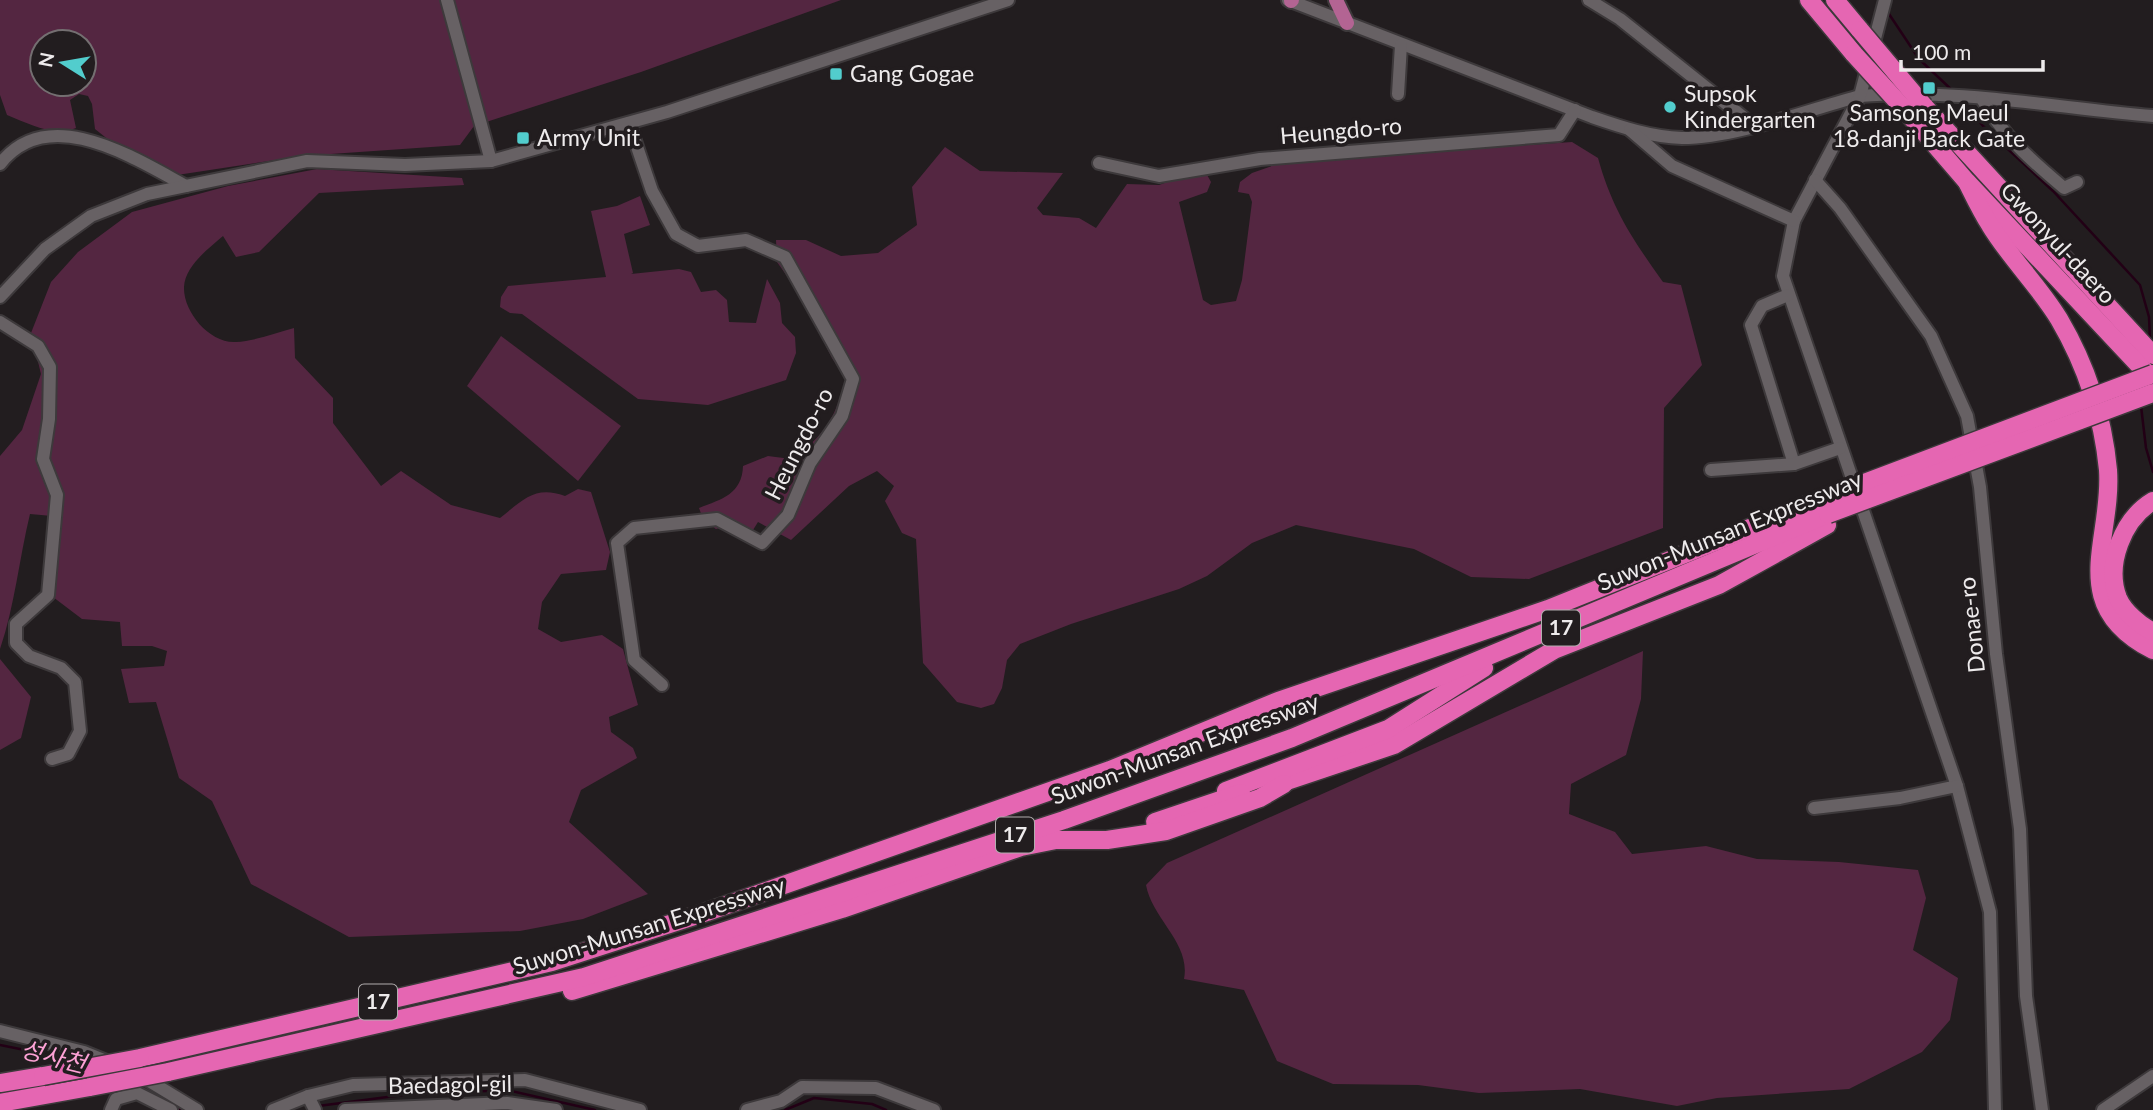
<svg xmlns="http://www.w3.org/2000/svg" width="2153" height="1110" font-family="Lato,'Noto Sans KR',sans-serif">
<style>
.green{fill:#542641;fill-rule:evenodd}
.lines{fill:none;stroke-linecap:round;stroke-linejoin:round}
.stream{stroke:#220015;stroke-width:2.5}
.minor-casing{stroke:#3d393b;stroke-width:16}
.major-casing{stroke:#3d393b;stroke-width:18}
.highway-casing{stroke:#3d393b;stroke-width:21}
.minor{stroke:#676164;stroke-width:12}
.major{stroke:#b36493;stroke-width:14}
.highway{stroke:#e566b2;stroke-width:18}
.highway-bridge-casing{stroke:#3d393b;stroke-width:21;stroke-linecap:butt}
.highway-bridge{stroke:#e566b2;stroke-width:18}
.poi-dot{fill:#52cdcd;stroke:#221d1f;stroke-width:2.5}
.labels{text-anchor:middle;stroke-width:7;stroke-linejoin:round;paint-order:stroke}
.shield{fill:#221d1f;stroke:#b1adae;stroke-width:2}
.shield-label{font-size:21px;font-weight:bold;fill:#eeebec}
.poi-label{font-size:23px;fill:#eeebec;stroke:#221d1f;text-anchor:start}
.street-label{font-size:23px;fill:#eeebec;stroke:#221d1f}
.water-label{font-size:24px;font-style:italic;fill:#fda2d5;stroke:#221d1f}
</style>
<rect width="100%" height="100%" fill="#221d1f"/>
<!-- green -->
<g class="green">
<path d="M0 0H841L641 72 474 126 460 145 302 156 177 175 115 145 95 129 92 104 88 96 79 94 70 100 76 128C52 137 30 124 7 115L0 95ZM42 42H84V84H42Z"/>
<path d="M1572 142 1598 158C1612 209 1633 240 1663 282L1681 285 1702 365 1664 408 1663 528 1529 579 1471 577 1414 549 1296 525 1252 543 1207 576 1179 589 1071 624 1020 644 1007 660 1002 688 994 704 981 708 957 702 923 663 916 539 902 533 885 501 894 486 877 471 849 486 791 540 758 522 753 530 744 533 732 524 716 529 703 519 699 508C722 499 742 494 743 466L768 456 791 459C826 435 835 418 846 378L832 358 799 293 777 262 776 240H806L841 256 878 253 917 225 912 187 945 147 980 171 1063 173 1037 208 1043 215 1079 218 1096 228 1127 184 1159 185 1198 171 1206 173 1211 182 1207 192 1179 202 1203 300 1211 305 1236 301 1242 280 1252 202 1249 194 1238 192 1240 182 1252 173 1283 162Z"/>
<path d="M317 169 462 178 464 185 319 193 259 252 236 257 223 236C208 249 185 266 184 287 183 312 210 344 236 342 255 341 276 333 294 328L295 358 333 398V423L381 486 401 471 451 505 500 518C523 500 535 485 565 496L578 489 591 492 610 552 606 570 561 574 542 602 538 629 561 642 602 635 623 649 638 705 609 717 611 732 633 748 637 758 581 790 569 822 648 894 583 919 520 931 349 937 251 884 212 801 179 778 156 702 129 703 121 669 164 666 167 651 152 646H122L120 622 82 619 53 597 52 516 30 514C19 559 15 605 0 649V456L22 430 41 374 31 333 51 282 78 252 132 212 228 186Z"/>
<path d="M640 196 650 225 624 234 633 273 631 274 679 269 691 272 701 292 716 290 727 300 729 322 756 323 767 279 780 303 782 323 795 337 796 353 786 380 708 405 638 399 522 314 510 313 500 307 501 297 508 286 606 277 591 211 617 206Z"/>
<path d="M501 336 621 426 578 481 467 386Z"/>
<path d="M1643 651 1641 699 1626 755 1571 784 1569 814 1615 832 1632 854 1706 846 1757 859 1839 862 1918 870 1926 898 1913 950 1958 978 1950 1020 1922 1052 1849 1089 1717 1098 1677 1106 1580 1089 1479 1093 1418 1085 1333 1084 1277 1061 1244 990 1184 979C1191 943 1152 919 1146 885L1167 863Z"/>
<path d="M0 659 31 697 21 738 0 750Z"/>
</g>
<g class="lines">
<!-- stream -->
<g class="stream">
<path d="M1887 11 1919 59 1954 92"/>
<path d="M1963 102 1983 126 2053 191 2140 285 2149 317 2150 340"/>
<path d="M2141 406 2146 448 2153 472"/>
<path d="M0 1045 79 1061"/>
<path d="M137 1085 155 1095"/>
<path d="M173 1106 181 1110"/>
<path d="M318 1106 403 1095 507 1090 595 1110"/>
<path d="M785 1110 814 1098 872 1104 886 1110"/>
</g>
<defs>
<g id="minor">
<path d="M447 0 491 161"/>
<path d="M1288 0 1592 117C1621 127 1651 137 1682 138 1735 138 1808 110 1860 96 1957 88 2057 108 2153 116"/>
<path d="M1589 0 1620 19 1753 125"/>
<path d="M1885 0 1860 96 1794 221 1783 276 1957 786 1990 912 1995 1110"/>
<path d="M1398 94 1401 45"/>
<path d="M1982 99C2003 136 2032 161 2064 188L2077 182"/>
<path d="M629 123 652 191 676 234 698 246 746 240 785 257 853 379 842 416 810 463 788 515 762 543 717 519 634 528 617 543 634 660 662 685"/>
<path d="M1630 130 1672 166 1794 221"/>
<path d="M1099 163 1159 176 1260 159 1559 135 1575 110"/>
<path d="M0 164C48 102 134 158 186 186"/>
<path d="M1815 180 1840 208 1931 336 1967 416 1980 487 1996 654 2020 829 2026 996 2042 1110"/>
<path d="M1788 295 1762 306 1751 325 1794 464"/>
<path d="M0 297 45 249 91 216 147 194 307 161 405 165 491 161 667 112 1008 0"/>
<path d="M0 322 38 346 50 367 49 419 43 459 57 495 48 595 16 624V643L29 656 61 668 75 682 80 731 68 754 52 759"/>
<path d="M1711 470 1794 464 1840 448"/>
<path d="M1814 808 1900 798 1957 786"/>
<path d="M0 1031 84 1052 136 1073 197 1110"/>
<path d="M308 1096 315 1110"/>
<path d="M111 1110 116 1099 137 1093 171 1110"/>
<path d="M273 1110 308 1096 353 1085 525 1080 640 1110"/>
<path d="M345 1110 507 1103 556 1110"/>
<path d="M747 1110 781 1101 802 1087 876 1088 934 1110"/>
<path d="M2103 1110 2153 1076"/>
</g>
<g id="major">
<path d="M1336 0 1347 23"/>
<path d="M1291 1 1292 0"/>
</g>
<g id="highway">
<path d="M1809 0 1854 54"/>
<path d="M1835 0 1860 30"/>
<path d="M1924 106 2153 355"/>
<path d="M1905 110 1967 182 2153 380"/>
<path d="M1967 182C1974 196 1981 211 1990 225 2010 258 2039 286 2059 319 2086 365 2103 417 2108 470 2113 541 2065 605 2153 650"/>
<path d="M2153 501C2123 519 2105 564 2118 598 2124 612 2140 625 2153 632"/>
<path d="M1275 785 1394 745 1554 650 1719 585 1827 525"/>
<path d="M1226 791 1388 729 1484 668"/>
<path d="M1155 822 1241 793"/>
<path d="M572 991 842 909 1021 847 1056 840H1107L1166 831 1260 798 1284 784"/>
<path d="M140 1058 552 962 707 912 1110 770 1278 701 1548 609 1822 499"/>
<path d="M168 1072 584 977 1064 820 1292 738 1828 514"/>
<path d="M0 1083 43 1076"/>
<path d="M0 1103 90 1087"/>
</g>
</defs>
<!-- minor casing -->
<use href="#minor" class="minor-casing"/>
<!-- major casing -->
<use href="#major" class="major-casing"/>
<!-- highway casing -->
<use href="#highway" class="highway-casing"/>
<!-- minor -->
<use href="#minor" class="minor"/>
<!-- major -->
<use href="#major" class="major"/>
<!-- highway -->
<use href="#highway" class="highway"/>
<defs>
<g id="highway-bridge">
<path d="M1860 30 1924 106"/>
<path d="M1854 54 1905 110"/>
<path d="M1822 499 2153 374"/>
<path d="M1828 514 2153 393"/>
<path d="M43 1076 140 1058"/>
<path d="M90 1087 168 1072"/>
</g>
</defs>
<!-- highway-bridge casing -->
<use href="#highway-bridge" class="highway-bridge-casing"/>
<!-- highway-bridge -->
<use href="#highway-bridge" class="highway-bridge"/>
</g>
<!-- markers -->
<g class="poi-dot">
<rect x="829" y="67" width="14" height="14" rx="3.5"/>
<rect x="1922" y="81" width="14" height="14" rx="3.5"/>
<circle cx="1670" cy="107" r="7"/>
<rect x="516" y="131" width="14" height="14" rx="3.5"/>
</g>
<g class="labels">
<!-- shield labels -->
<g class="shield">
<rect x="1542" y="610.5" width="38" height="35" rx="5"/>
<rect x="996" y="817.5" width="38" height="35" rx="5"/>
<rect x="359" y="984.5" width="38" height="35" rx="5"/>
</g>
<g class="shield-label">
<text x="1561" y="635">17</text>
<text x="1015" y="842">17</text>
<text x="378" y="1009">17</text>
</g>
<!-- poi labels -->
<g class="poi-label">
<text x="850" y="82">Gang Gogae</text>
<text x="1684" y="102">Supsok<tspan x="1684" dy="26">Kindergarten</tspan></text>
<text x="1929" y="121" text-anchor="middle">Samsong Maeul<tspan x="1929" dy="26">18-danji Back Gate</tspan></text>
<text x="537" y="146">Army Unit</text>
</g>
<!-- street labels -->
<g class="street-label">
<text transform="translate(1341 131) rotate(-5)" y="8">Heungdo-ro</text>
<text transform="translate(2058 243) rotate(47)" y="8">Gwonyul-daero</text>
<text transform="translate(799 444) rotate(-63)" y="8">Heungdo-ro</text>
<text transform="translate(1730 531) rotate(-22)" y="8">Suwon-Munsan Expressway</text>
<text transform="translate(1972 625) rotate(-96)" y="8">Donae-ro</text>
<text transform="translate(1185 749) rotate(-20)" y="8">Suwon-Munsan Expressway</text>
<text transform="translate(649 926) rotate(-17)" y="8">Suwon-Munsan Expressway</text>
<text transform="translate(450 1085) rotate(-1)" y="8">Baedagol-gil</text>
</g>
<!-- water labels -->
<g class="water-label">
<text transform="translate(53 1057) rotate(14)" y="8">성사천</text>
</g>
</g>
<!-- north arrow -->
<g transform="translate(63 63) rotate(281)"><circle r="33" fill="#221d1f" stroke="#746f71" stroke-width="2"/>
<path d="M0-5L12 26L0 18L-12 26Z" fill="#52cdcd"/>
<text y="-10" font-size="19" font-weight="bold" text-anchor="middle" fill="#eeebec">N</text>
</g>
<!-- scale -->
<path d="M1901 60v10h142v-10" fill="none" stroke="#eeebec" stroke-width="3.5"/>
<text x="1912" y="60" font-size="21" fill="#eeebec" stroke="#221d1f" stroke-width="5" paint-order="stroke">100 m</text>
</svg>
